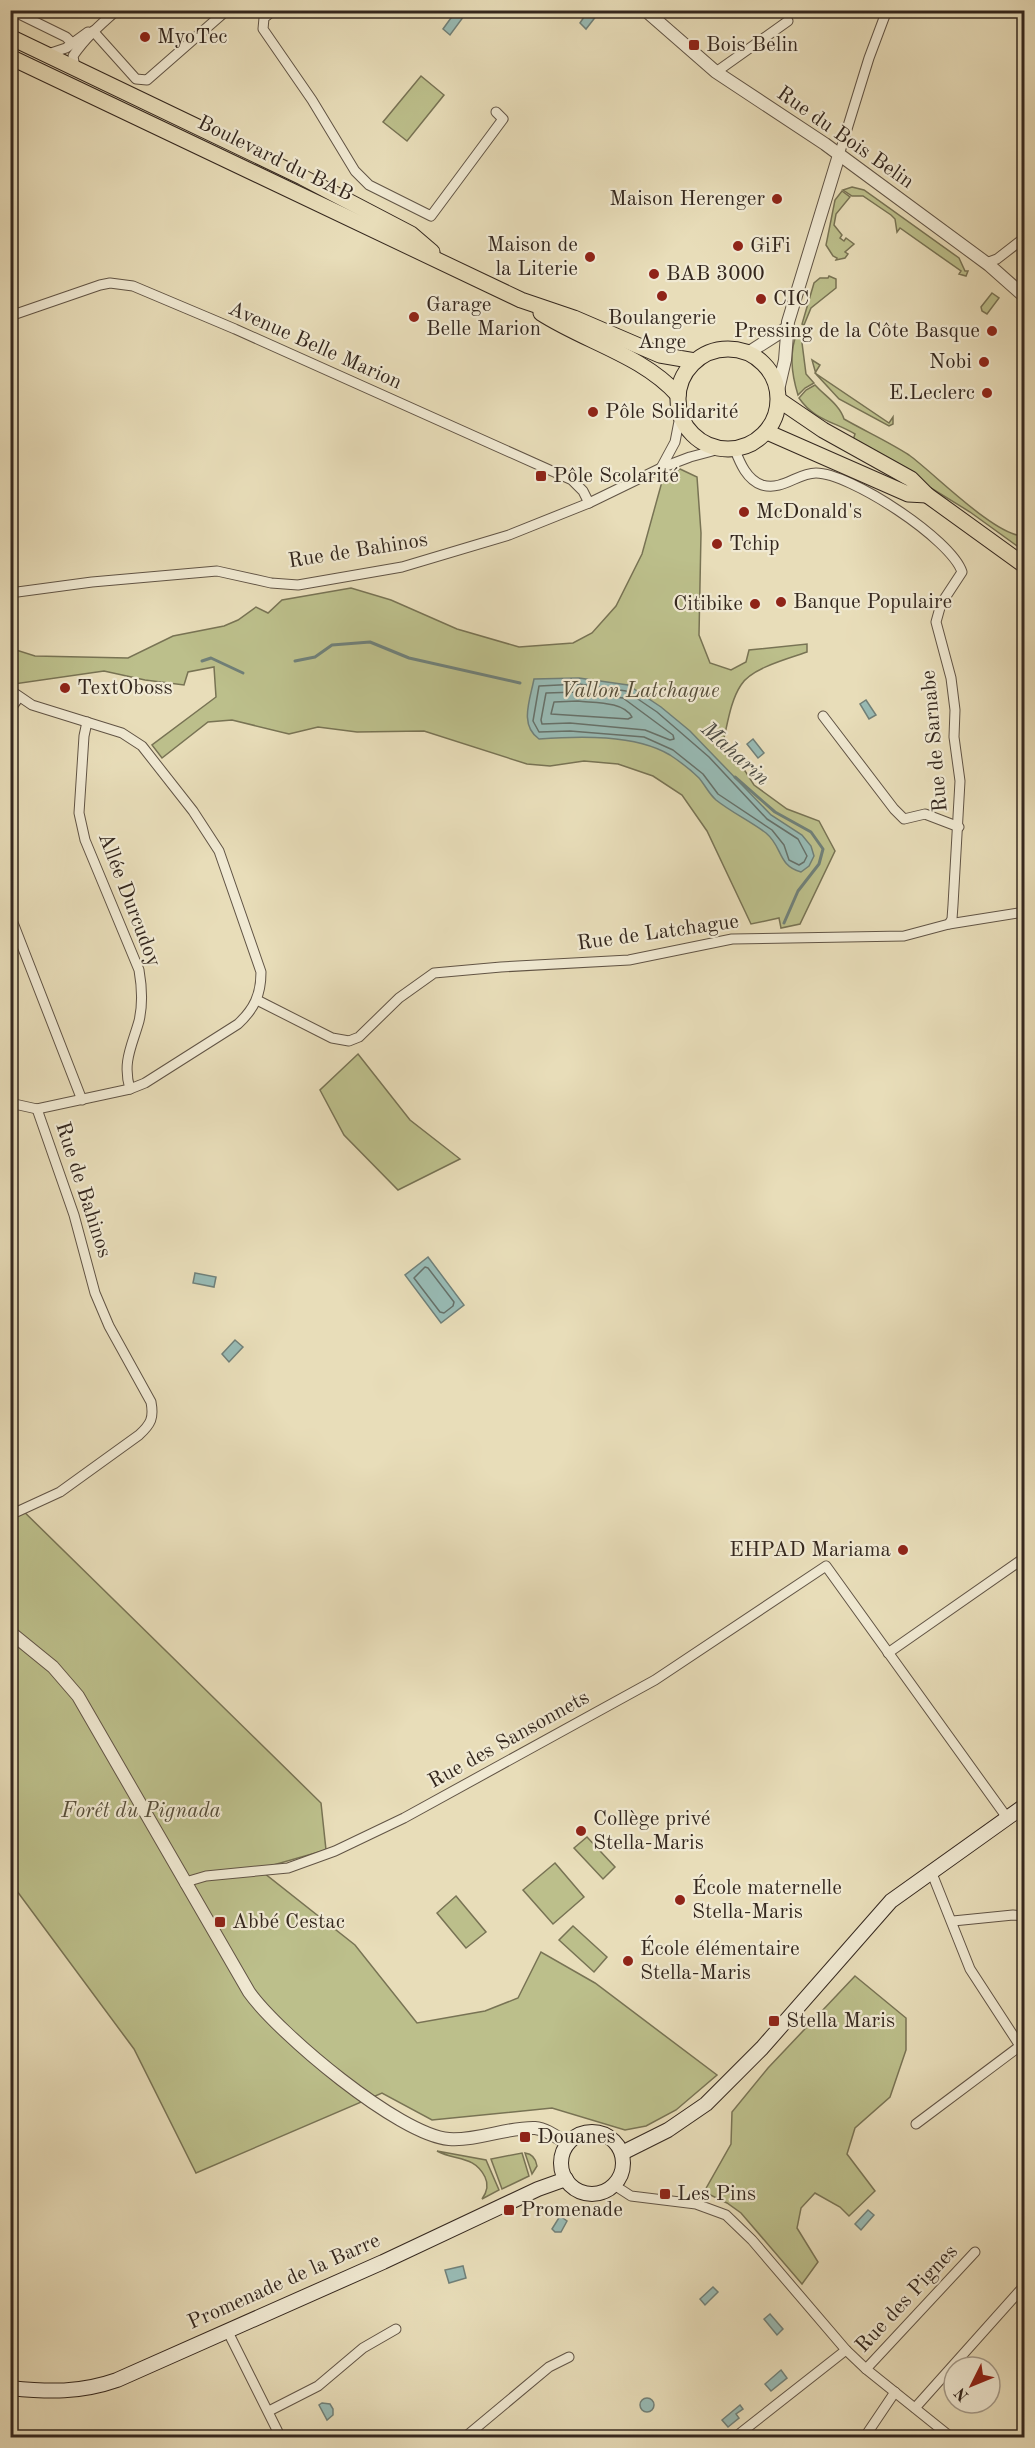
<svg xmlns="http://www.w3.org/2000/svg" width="1035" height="2448" font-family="'Old Standard TT',serif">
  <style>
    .green { fill: #bcbf8b; stroke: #787354; stroke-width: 1.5 }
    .water { fill: #98bbb5; stroke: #708079; stroke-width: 1.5 }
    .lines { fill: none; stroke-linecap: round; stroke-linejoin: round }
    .shore { stroke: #66716a; stroke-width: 1.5 }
    .stream { stroke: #708079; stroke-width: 3 }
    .minor-casing { stroke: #615445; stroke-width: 11 }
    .tertiary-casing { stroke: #615445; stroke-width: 14 }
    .secondary-casing { stroke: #34271e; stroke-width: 16 }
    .primary-casing { stroke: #34271e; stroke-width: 17 }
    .minor { stroke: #f0e9d2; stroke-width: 9 }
    .tertiary { stroke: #f0e9d2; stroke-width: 12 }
    .secondary { stroke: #f0e9d2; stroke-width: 14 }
    .primary { stroke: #e8ddb9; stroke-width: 15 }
    .poi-dot { fill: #8f2418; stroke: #f0e9d2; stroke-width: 2 }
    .labels { text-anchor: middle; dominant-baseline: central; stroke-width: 4.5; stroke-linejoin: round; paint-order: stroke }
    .poi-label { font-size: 21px; fill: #34271e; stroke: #f0e9d2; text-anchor: start }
    .street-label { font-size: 21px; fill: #34271e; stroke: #f0e9d2 }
    .park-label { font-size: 21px; font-style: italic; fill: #564d39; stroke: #f0e9d2 }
    .water-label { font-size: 22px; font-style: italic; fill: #4d4c44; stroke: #f0e9d2 }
  </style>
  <rect width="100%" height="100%" fill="#e8ddb9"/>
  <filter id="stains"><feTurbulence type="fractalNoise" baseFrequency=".00333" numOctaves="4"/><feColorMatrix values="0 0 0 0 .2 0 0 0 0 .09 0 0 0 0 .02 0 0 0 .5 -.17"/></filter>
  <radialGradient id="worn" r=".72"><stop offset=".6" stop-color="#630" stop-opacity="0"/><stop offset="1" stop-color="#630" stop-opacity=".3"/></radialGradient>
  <!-- green -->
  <g class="green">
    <polygon points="421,76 444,95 407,141 383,122"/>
    <polygon points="852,187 864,190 959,258 965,271 968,271 966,276 959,274 961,271 900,228 897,232 895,219 891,215 863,196 852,196 843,190"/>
    <polygon points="842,191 850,197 836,214 834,225 842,235 840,238 844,241 846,238 854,244 845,252 848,254 845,258 836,260 837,258 833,256 826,245 835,200"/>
    <polygon points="829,276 836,279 836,288 811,308 804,325 802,324 814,283 820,278 828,278"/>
    <polygon points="992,293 999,298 987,314 982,311 981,307"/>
    <path d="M798 329 802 332 801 335 806 374 814 383 805 388 798 395C791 372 789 352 798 329Z"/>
    <polygon points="812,360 820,365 815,373 889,423 893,417 893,424 889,426 839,399 816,374"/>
    <path d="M815 385C825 396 840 405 844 419 865 431 889 442 909 455 934 473 996 537 1024 536V551L970 512 853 440 855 434C835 422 814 420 799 398L806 390Z"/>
    <path d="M680 469 697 477 701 533 699 635 710 663 731 670 746 662 749 650 807 644V652C790 658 751 668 741 685 731 700 728 721 724 738L754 785 787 809 819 821 835 851 800 924 781 928 779 918 751 924 707 831 682 795 653 776 618 764 584 761 550 766 527 764 424 731 357 732 318 727 289 734 232 720 208 722 162 758 152 745 216 697 214 667 188 672 184 685 145 680 104 671 14 684 11 680 10 648 35 656 128 658 173 636 224 626 238 620 256 607 268 613 282 600 351 588 391 600 457 629 519 647 573 643 592 633 616 606 642 554 663 478Z"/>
    <polygon points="358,1054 410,1120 460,1159 398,1190 344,1135 320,1090"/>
    <polygon points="11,1499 321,1803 326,1850 259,1869 355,1945 417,2023 485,2011 518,1998 541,1952 595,1983 717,2075 676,2110 646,2126 625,2130 552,2108 432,2120 382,2093 196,2173 134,2049 11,1883"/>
    <polygon points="587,1837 615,1867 603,1879 574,1848"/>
    <polygon points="555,1863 584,1897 553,1924 523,1890"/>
    <polygon points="456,1896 486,1932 466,1948 437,1913"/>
    <polygon points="573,1926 607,1957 594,1972 559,1940"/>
    <polygon points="855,1976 906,2018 906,2050 890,2097 855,2128 847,2154 875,2191 849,2216 840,2207 815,2193 801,2208 797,2228 818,2262 802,2284 741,2213 727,2203 704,2192 731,2144 732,2112 768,2068"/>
    <path d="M437 2151 486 2160 499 2190 482 2199C487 2192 489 2185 485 2177 474 2155 455 2161 437 2151Z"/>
    <polygon points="522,2153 529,2176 502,2189 491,2159"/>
    <path d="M525 2153C533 2154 536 2159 537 2166L532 2174Z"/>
  </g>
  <!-- water -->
  <g class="water">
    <polygon points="456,11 464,16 450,35 443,29"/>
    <polygon points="588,11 597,15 586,29 580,23"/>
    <path d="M579 678 628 685 661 707 690 731 771 815 802 835 811 846 814 856 809 866 801 872C777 865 783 847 766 833 750 821 731 812 716 800 709 794 705 785 699 778 691 770 679 761 670 755 635 734 578 736 539 739 519 725 530 700 534 679Z"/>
    <polygon points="866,700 876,715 869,719 860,704"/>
    <polygon points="753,739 764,753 758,758 747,744"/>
    <polygon points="428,1257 464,1305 441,1323 405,1275"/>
    <polygon points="195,1273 216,1277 214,1287 193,1283"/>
    <polygon points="235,1340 243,1347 229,1362 222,1354"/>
    <polygon points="868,2210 874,2215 861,2230 855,2224"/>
    <polygon points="560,2216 567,2221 561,2232 555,2232 552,2229"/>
    <polygon points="463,2266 466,2278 449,2283 445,2270"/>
    <polygon points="713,2287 718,2292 705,2305 700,2299"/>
    <polygon points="770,2314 783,2329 777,2335 764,2319"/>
    <polygon points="781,2370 787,2378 771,2391 765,2384"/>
    <circle cx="647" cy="2405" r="7"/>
    <polygon points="322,2403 330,2404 333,2409 333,2415 327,2420 319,2405"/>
    <polygon points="740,2405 743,2409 736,2414 739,2418 728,2427 722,2420"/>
  </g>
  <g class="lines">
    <!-- shore -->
    <g class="shore">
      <polygon points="579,684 626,691 657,712 709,757 767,819 798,839 807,856 804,862 799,865 789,860 784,845 772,830 718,794 703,774 673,750 644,737 570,731 539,732 533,721 539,686"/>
      <polygon points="578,692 623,698 673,735 674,739 670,740 645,730 570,723 542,724 541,720 546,693"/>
      <path d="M578 701C594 703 623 701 632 717L628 719 551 714 554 702Z"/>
      <polygon points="425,1267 428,1268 454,1302 453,1306 444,1313 440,1312 414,1278"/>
    </g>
    <!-- stream -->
    <g class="stream">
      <polyline points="202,661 211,658 243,673"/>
      <polyline points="295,661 315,657 332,645 370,642 409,658 520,683"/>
      <polyline points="735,777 775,812 811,832 823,849 819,864 798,891 784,923"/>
    </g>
    <defs>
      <g id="minor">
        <polyline points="11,10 66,37 72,43"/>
        <polyline points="274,10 264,18 263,29 312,100 355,171 369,185 431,216 503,119 496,112"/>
        <polyline points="93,31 136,79 147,80 227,10"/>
        <polyline points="48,54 66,48 88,32"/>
        <path d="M75 68 73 56C85 38 101 24 117 10"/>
        <polyline points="716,72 788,21"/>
        <polyline points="839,155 869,58 887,10"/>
        <polyline points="986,263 997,259 1024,238"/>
        <polyline points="10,316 100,285 110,283 133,286 235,329 572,480 583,491 589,503"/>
        <path d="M735 450C740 463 747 480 762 485 783 491 797 473 816 473 850 473 951 539 962 572L941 604 936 622 951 678 955 710 954 737 960 781 953 905 952 919 949 924"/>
        <polyline points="661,468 675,442 680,416"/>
        <polyline points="10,593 92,582 217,571 271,583 298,585 402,567 509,535 589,503 661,468 690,457 720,449"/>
        <path d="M10 690 32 705 122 733 142 746 193 811 219 851 261 972C261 995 254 1009 238 1024L145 1083 130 1089 37 1109 10 1103"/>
        <polyline points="10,710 19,697"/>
        <polyline points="823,716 894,809 904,819 925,814 959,827"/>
        <path d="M87 722 84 736 79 813 85 840 139 970C142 987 143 1004 139 1021 132 1046 122 1062 130 1089"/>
        <polyline points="10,915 82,1100"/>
        <polyline points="257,1000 332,1038 349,1041 359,1037 399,998 434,973 501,967 629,960 732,939 904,936 949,924 1024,912"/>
        <path d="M10 1515 60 1492 139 1435C151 1424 154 1418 151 1402L109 1326 95 1293 74 1215 37 1109"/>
        <polyline points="888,1653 1024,1558"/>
        <polyline points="931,1871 970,1969 1024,2052"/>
        <polyline points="185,1884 189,1881 206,1876 288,1868 335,1851 404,1818 655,1680 826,1566 1008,1819"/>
        <polyline points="953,1921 1013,1915 1024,1916"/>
        <polyline points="916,2124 1020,2046"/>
        <polyline points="614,2185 631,2196 696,2204 726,2215 752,2240 846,2350 866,2369 952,2438"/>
        <polyline points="227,2330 281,2438"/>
        <polyline points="866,2369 975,2252"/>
        <polyline points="915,2408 1024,2286"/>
        <polyline points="269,2411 318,2386 363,2348 396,2329"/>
        <polyline points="464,2438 549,2367 569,2357"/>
        <polyline points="734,2438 846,2350"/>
        <polyline points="864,2438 895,2392"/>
      </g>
      <g id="tertiary">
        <polyline points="645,10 716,72 825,144 989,265 1024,296"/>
        <polyline points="748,353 787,328"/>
        <polyline points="778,390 785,360 788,322 839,155"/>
        <path d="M10 1632 53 1667 78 1696 249 1992C278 2033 399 2135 449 2139 478 2141 507 2127 535 2128 547 2129 558 2138 568 2144"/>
      </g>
      <g id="secondary">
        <circle cx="592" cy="2163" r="31"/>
        <polyline points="622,2153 668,2130 706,2104 762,2048 891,1901 1024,1806"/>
        <path d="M10 2388C49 2392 80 2393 117 2380L383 2262 538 2189 566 2179"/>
      </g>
      <g id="primary">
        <polyline points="10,37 302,177 411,234 432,252"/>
        <polyline points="10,57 521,300 574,318 660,355 695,361"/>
        <path d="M541 313C586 342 642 355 678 395"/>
        <circle cx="728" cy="399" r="50"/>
        <polyline points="779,400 823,430 911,479 927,495 1024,565"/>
        <polyline points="767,432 908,494 927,495"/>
      </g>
    </defs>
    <!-- minor casing -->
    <use href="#minor" class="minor-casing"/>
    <!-- tertiary casing -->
    <use href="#tertiary" class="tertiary-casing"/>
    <!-- secondary casing -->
    <use href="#secondary" class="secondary-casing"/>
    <!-- primary casing -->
    <use href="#primary" class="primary-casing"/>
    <!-- minor -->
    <use href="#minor" class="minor"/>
    <!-- tertiary -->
    <use href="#tertiary" class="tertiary"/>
    <!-- secondary -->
    <use href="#secondary" class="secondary"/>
    <!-- primary -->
    <use href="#primary" class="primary"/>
  </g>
  <!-- markers -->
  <g class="poi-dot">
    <circle cx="145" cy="37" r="6"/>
    <rect x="688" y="39" width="12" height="12" rx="3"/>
    <circle cx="777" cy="199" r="6"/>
    <circle cx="738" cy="246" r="6"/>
    <circle cx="590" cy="257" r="6"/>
    <circle cx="654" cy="274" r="6"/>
    <circle cx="662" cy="296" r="6"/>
    <circle cx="761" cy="299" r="6"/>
    <circle cx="414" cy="317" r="6"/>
    <circle cx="992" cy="331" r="6"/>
    <circle cx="984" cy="362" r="6"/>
    <circle cx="987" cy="393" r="6"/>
    <circle cx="593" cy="412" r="6"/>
    <rect x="535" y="470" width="12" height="12" rx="3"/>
    <circle cx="744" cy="512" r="6"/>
    <circle cx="717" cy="544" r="6"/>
    <circle cx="781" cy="602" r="6"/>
    <circle cx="755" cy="604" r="6"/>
    <circle cx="65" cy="688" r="6"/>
    <circle cx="903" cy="1550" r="6"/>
    <circle cx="581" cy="1831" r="6"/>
    <circle cx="680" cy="1900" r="6"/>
    <rect x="214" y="1916" width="12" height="12" rx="3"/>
    <circle cx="628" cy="1961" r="6"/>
    <rect x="768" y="2015" width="12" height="12" rx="3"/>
    <rect x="519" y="2131" width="12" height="12" rx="3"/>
    <rect x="659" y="2188" width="12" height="12" rx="3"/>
    <rect x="503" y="2204" width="12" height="12" rx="3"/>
  </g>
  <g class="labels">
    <!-- poi labels -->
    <g class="poi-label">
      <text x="157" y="37">MyoTec</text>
      <text x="706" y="45">Bois Belin</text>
      <text x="765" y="199" text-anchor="end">Maison Herenger</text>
      <text x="578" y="245" text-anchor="end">Maison de<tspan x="578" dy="24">la Literie</tspan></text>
      <text x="750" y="246">GiFi</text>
      <text x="666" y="274">BAB 3000</text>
      <text x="773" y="299">CIC</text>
      <text x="426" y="305">Garage<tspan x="426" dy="24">Belle Marion</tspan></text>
      <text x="662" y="318" text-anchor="middle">Boulangerie<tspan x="662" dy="24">Ange</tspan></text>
      <text x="980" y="331" text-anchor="end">Pressing de la Côte Basque</text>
      <text x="972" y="362" text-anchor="end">Nobi</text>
      <text x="975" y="393" text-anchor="end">E.Leclerc</text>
      <text x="605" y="412">Pôle Solidarité</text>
      <text x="553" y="476">Pôle Scolarité</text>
      <text x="756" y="512">McDonald's</text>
      <text x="729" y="544">Tchip</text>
      <text x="793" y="602">Banque Populaire</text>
      <text x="743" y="604" text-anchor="end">Citibike</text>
      <text x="77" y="688">TextOboss</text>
      <text x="891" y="1550" text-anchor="end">EHPAD Mariama</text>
      <text x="593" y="1819">Collège privé<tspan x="593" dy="24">Stella-Maris</tspan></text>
      <text x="692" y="1888">École maternelle<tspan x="692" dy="24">Stella-Maris</tspan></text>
      <text x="232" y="1922">Abbé Cestac</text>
      <text x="640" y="1949">École élémentaire<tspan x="640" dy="24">Stella-Maris</tspan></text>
      <text x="786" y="2021">Stella Maris</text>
      <text x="537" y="2137">Douanes</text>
      <text x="677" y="2194">Les Pins</text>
      <text x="521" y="2210">Promenade</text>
    </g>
    <!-- street labels -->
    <g class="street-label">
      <text transform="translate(845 138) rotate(35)">Rue du Bois Belin</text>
      <text transform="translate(275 159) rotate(26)">Boulevard du BAB</text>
      <text transform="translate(315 346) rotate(24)">Avenue Belle Marion</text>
      <text transform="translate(358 551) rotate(-9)">Rue de Bahinos</text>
      <text transform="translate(935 741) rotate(-95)">Rue de Sarnabe</text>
      <text transform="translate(129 900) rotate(69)">Allée Durcudoy</text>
      <text transform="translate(658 933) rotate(-8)">Rue de Latchague</text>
      <text transform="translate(83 1190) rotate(72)">Rue de Bahinos</text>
      <text transform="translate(509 1740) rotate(-29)">Rue des Sansonnets</text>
      <text transform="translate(284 2282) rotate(-24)">Promenade de la Barre</text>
      <text transform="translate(907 2299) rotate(-47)">Rue des Pignes</text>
    </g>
    <!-- park labels -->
    <g class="park-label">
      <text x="640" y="691">Vallon Latchague</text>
      <text x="141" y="1811">Forêt du Pignada</text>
    </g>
    <!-- water labels -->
    <g class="water-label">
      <text transform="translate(735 754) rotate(42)">Maharin</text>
    </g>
  </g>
  <!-- margin -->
  <rect width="1035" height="2448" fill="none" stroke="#e8ddb9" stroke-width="36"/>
  <rect x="12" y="12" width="1011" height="2424" fill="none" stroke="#34271e" stroke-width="3"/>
  <rect x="18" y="18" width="999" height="2412" fill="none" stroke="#34271e" stroke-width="1.5"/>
  <!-- north arrow -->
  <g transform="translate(972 2385) rotate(227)"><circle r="28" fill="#f0e9d2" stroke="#a59b8a" stroke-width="1.5"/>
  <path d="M0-4.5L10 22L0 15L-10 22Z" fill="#8f2418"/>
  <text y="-9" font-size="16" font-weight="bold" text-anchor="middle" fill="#34271e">N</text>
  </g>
  <rect width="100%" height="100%" filter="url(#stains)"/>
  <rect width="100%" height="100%" fill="url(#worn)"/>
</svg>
